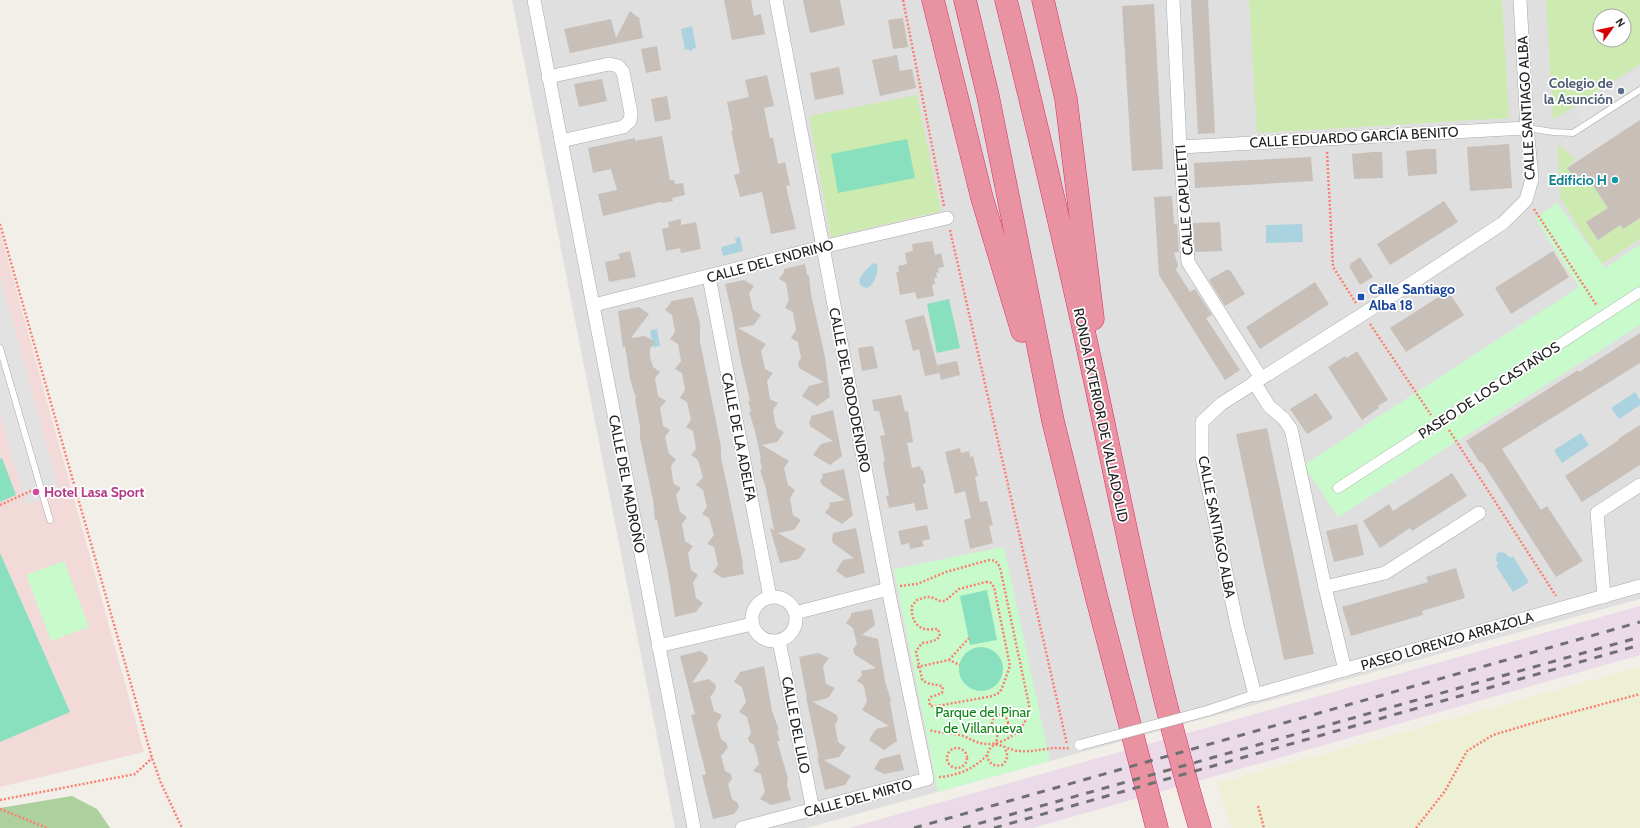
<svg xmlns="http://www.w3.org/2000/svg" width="1640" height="828" font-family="Cabin,sans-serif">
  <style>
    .residential { fill: #e0dfdf; fill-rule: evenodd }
    .commercial { fill: #f2dad9 }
    .industrial { fill: #ebdbe8 }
    .farmland { fill: #eef0d5 }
    .grass { fill: #cdebb0; fill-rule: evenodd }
    .forest { fill: #add19e }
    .park { fill: #c8facc }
    .pitch { fill: #88e0be }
    .parking { fill: #e2e2e2 }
    .water { fill: #aad3df }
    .building { fill: #c7bfb8 }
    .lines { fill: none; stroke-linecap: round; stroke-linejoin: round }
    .service-casing { stroke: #a9a9a9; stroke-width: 7 }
    .pedestrian-casing { stroke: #a9a9a9; stroke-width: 11 }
    .minor-casing { stroke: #a9a9a9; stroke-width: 14 }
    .motorway-casing { stroke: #dc2a67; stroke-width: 23 }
    .path { stroke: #fa8072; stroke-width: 2.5; stroke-dasharray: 2 2; stroke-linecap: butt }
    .service { stroke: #fff; stroke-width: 6 }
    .pedestrian { stroke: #fff; stroke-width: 10 }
    .minor { stroke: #fff; stroke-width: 13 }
    .motorway { stroke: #e892a2; stroke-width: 22 }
    .rail { stroke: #707070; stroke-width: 3; stroke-dasharray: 8 8; stroke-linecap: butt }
    .pedestrian-bridge-casing { stroke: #a9a9a9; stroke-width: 11; stroke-linecap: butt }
    .pedestrian-bridge { stroke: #fff; stroke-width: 10 }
    .service-dot { fill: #5c6f8a; stroke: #fff; stroke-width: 1.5 }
    .culture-dot { fill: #0f9aa8; stroke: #fff; stroke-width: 1.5 }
    .transit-dot { fill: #1a4fb4; stroke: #fff; stroke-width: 1.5 }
    .hotel-dot { fill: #d1479c; stroke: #fff; stroke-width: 1.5 }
    .labels { text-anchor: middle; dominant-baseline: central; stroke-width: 3.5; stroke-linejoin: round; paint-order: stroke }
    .service-label { font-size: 14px; font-weight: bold; fill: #4e5e75; stroke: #fff; text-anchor: end }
    .street-label { font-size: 14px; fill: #222; stroke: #fff }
    .culture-label { font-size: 14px; font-weight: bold; fill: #0d838f; stroke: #fff; text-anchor: end }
    .transit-label { font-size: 14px; font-weight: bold; fill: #164399; stroke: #fff; text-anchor: start }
    .hotel-label { font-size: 14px; font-weight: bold; fill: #b23c85; stroke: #fff; text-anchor: start }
    .park-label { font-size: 14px; fill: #0c8416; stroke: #fff }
  </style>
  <rect width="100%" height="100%" fill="#f2efe9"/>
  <!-- residential -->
  <path class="residential" d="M512 0H1640V599L806 828H675ZM1600 16H1624V40H1600Z"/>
  <!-- commercial -->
  <polygon class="commercial" points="0,231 144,752 0,787"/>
  <!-- industrial -->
  <polygon class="industrial" points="1640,606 1640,655 1033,828 849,828"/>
  <!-- farmland -->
  <polygon class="farmland" points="1640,667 1640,828 1232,828 1217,783"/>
  <!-- grass -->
  <g class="grass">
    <polygon points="1249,0 1502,0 1509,118 1257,133"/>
    <path d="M1546 0H1640V64L1553 120ZM1600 16H1624V40H1600Z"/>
    <polygon points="917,95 941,211 831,237 809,116"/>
    <polygon points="1558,144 1575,159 1567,168 1576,182 1587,176 1608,208 1586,222 1598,240 1620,225 1623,229 1640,219 1640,239 1602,264 1560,198"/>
  </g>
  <!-- forest -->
  <polygon class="forest" points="72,796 97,809 110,828 0,828 0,808"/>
  <!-- park -->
  <g class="park">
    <polygon points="1557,203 1605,268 1640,245 1640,325 1338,517 1304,465 1579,287 1535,218"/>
    <polygon points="1004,547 1050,761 938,792 894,569"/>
    <polygon points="64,561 89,627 51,641 26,575"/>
  </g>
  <!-- pitch -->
  <g class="pitch">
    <polygon points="907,139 915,178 838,193 831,154"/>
    <polygon points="949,299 960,348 937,353 927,304"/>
    <polygon points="2,458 16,495 0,502 0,459"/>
    <polygon points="0,553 70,712 0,742"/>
    <polygon points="987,590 997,640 970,645 960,596"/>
    <circle cx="981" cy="669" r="22"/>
  </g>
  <!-- parking -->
  <g class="parking">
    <polygon points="1640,68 1640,85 1582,122 1574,110"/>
    <polygon points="0,277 60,494 26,505 0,413"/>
  </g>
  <!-- water -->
  <g class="water">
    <polygon points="692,26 696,48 692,49 691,52 688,49 685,50 681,29"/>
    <polygon points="1302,224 1303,242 1266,243 1266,225"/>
    <polygon points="740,237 743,251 723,256 721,247 736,243 735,238"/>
    <path d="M874 263 877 264C879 273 875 283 867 288 850 285 866 268 874 263Z"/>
    <polygon points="657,329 660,346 653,347 650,330"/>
    <polygon points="1635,392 1640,400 1640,405 1619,419 1611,408"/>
    <polygon points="1581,433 1589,445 1562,463 1554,450"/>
    <polygon points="1500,552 1505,553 1510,558 1513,556 1529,582 1513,592 1496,566 1498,564 1496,560 1497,554"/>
  </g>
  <!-- building -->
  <g class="building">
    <polygon points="724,0 751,0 754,16 761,14 765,34 732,40"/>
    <polygon points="803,0 840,0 845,25 810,33"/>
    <polygon points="1191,0 1208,0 1215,133 1198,134"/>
    <polygon points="1154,4 1163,169 1132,171 1122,6"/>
    <polygon points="630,11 637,17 639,17 643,38 570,53 564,29 611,19 616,38"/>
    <polygon points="903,18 908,47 893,49 888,20"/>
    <polygon points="657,46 661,70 646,73 641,49"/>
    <polygon points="897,55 900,71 912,69 916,88 880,96 872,60"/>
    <polygon points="839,67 844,94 815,100 810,73"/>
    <polygon points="767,75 774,106 764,108 770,138 773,138 778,164 785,162 790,185 786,186 796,229 771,234 762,192 740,197 734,175 740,173 731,131 733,131 727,102 749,97 745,80"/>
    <polygon points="602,79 607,101 579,107 574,84"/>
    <polygon points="667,96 671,119 655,122 651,99"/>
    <polygon points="1640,120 1640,218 1623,229 1620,225 1598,240 1586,222 1608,208 1587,176 1577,183 1567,168"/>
    <polygon points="662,136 670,180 674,180 675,184 683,183 685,195 672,198 673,201 662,203 661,202 603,216 598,194 617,190 611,169 593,173 588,148 635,138 635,141"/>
    <polygon points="1509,144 1512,188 1470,191 1467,147"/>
    <polygon points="1427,149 1436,149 1437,174 1408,176 1406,151"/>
    <polygon points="1373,152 1382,152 1383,178 1354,179 1352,154"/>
    <polygon points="1311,157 1313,181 1195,188 1194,163"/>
    <polygon points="1172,196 1174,224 1177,224 1179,252 1174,253 1178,265 1176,270 1190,292 1195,289 1212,315 1206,318 1240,370 1225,380 1159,275 1154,197"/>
    <polygon points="1444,201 1458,222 1390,265 1377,244"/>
    <polygon points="681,219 681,225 696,222 701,249 681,253 680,248 666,251 662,229 669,227 668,222"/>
    <polygon points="1220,222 1222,251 1195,252 1193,223"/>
    <polygon points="932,241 935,255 941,253 944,267 938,268 939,273 936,272 937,278 934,278 935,284 932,285 934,296 917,299 915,292 900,295 896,272 899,272 898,266 907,264 905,253 913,251 912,244"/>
    <polygon points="630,251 636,277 609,282 605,262 620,259 618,254"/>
    <polygon points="1553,251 1569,277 1511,314 1495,288"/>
    <polygon points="1360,257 1373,277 1360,285 1349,266 1351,265 1350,264"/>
    <polygon points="805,264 807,275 809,275 811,294 825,357 830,397 817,406 802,396 809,386 824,382 799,368 798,363 801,358 798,342 791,338 796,330 793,312 785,308 789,300 788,294 786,283 779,279 784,272 784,269"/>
    <polygon points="1226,270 1230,270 1245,294 1225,306 1209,280"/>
    <polygon points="744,280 754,286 749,293 753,310 761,315 754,325 738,328 766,344 761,351 765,369 773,373 767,381 770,399 778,403 773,410 775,423 777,428 784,432 777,442 762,445 789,461 784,468 788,485 795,490 790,498 793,515 801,520 794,530 778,533 806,549 799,559 780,563 770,528 774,530 766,489 760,470 762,469 760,459 761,459 755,431 749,412 751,411 748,401 750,401 739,353 732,313 725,284"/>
    <polygon points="1315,282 1329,304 1260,349 1246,327"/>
    <polygon points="1448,291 1464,315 1406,352 1390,328"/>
    <polygon points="693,297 700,324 700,341 721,447 721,457 743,563 742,564 744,574 723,578 713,572 718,565 714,547 707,544 714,535 709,518 702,514 707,507 703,490 696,485 703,477 698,460 691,455 696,449 693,431 686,427 691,420 687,402 680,398 685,390 682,373 675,369 681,361 678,344 670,339 675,332 672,315 665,310 672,301"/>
    <polygon points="639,307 649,314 631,338 645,336 655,342 650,349 650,357 653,367 660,372 655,378 658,396 666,401 660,408 663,426 670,430 665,437 669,454 676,459 671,466 672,475 674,484 681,488 676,495 680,512 687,517 682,524 685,541 693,546 688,553 691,570 698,575 693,582 696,598 703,603 696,612 675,617 668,573 657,520 655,520 653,500 640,438 640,427 635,399 636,398 630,379 625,346 623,348 618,311"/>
    <polygon points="924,315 939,373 925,376 919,349 913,351 905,320"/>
    <polygon points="1640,333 1640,363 1502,449 1541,510 1547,506 1583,561 1556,577 1482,462 1480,463 1466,441 1578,370 1579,372"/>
    <polygon points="873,346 878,368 862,371 858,348"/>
    <polygon points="1357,351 1388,400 1378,406 1379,408 1362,420 1328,367 1345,356 1347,358"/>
    <polygon points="957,361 960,375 941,380 937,365"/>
    <polygon points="1316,393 1333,418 1307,434 1290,409"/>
    <polygon points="901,395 905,412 908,411 913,442 907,443 912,468 920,466 921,470 923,470 926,483 923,484 928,509 916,511 914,503 889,508 886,496 889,495 883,462 885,461 880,436 885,435 879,411 874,411 872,400"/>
    <polygon points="833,410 842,456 830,465 813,455 821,444 833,441 810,426 809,422 811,419 811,416"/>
    <polygon points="1640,425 1640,465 1582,502 1565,476 1619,440 1618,439"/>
    <polygon points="1267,428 1314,654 1284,660 1236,434"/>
    <polygon points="960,448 961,453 969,451 970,457 973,456 978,476 975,477 980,502 987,501 993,525 989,526 993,543 970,549 964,520 971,518 965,491 955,494 945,452"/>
    <polygon points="844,469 853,515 842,524 825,513 830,506 829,503 845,500 822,485 820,480 823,477 822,474"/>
    <polygon points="1452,473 1467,496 1412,531 1410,528 1380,548 1363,521 1389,504 1393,511"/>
    <polygon points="1357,524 1364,555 1334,562 1326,531"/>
    <polygon points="927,525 930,539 922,541 924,546 910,549 909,543 901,545 898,531"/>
    <polygon points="856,528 865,573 846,578 836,571 843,560 854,558 833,543 832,539 833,533"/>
    <polygon points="1456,568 1465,598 1422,611 1423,615 1351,636 1342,607 1428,582 1426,577"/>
    <polygon points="872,609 875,625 862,635 878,639 885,681 891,701 890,702 897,741 884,750 869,740 876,729 889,726 862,710 867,702 864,686 857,681 862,675 861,671 876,668 854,654 853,649 857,644 853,628 846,623 851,616 851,613"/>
    <polygon points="700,651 707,655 708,660 692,683 709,679 715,684 716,688 712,695 710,696 714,711 722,715 717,724 721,739 726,743 728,747 723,754 721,755 725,771 731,774 732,779 728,784 732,799 737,802 739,807 734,814 713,819 702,775 706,774 691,715 695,714 680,656"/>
    <polygon points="818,653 829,658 823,666 826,684 835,688 828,698 813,702 837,715 838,720 835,725 838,742 846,747 839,757 824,760 851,776 845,785 825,790 817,756 819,758 806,697 807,698 799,657"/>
    <polygon points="764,666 772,711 779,730 777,731 780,741 777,741 788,778 787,785 791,800 771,805 760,799 765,792 761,774 753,771 759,764 757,755 754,745 749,742 748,738 751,733 747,717 739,712 746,702 742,687 734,682 740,672"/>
    <polygon points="900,754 904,770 884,774 874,769 880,759"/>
  </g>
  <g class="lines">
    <defs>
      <g id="service">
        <polyline points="1527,128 1553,132 1573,133 1640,90"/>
        <polyline points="0,348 50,520"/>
      </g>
      <g id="pedestrian">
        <polyline points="1338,488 1640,292"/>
        <polyline points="1207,711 1255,695"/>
      </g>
      <g id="minor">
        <polyline points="534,0 694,828"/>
        <polyline points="1173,0 1180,147 1188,262 1261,378"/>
        <polyline points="1520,0 1527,128 1532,179 1526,200 1503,223 1415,281 1221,404 1202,422 1202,458 1237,625 1255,695 1640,586"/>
        <polyline points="548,77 609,64 618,66 623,72 631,113 630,121 623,127 561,141"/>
        <polyline points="1180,147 1527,128"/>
        <polyline points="709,277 770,597"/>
        <polyline points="594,305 822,247 947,218"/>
        <polyline points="1254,382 1269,406 1284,419 1291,429 1325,587 1345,670"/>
        <polyline points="1325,587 1385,573 1479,513"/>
        <circle cx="774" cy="619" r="22"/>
        <polyline points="1604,597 1597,513 1640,485"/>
        <polyline points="795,613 888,589"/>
        <polyline points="779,641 813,810"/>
        <polyline points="658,646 752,624"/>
        <polyline points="742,828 927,779 888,589 776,0"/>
      </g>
      <g id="motorway">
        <polyline points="933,0 982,198 1022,331"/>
        <polyline points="965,0 988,96 1053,421 1097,599 1157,828"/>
        <path d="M1006 0C1038 130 1069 261 1097 391 1128 538 1157 685 1200 828"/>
        <polyline points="1043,0 1066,99 1093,319"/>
      </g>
    </defs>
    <!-- service casing -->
    <use href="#service" class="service-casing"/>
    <!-- pedestrian casing -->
    <use href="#pedestrian" class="pedestrian-casing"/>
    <!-- minor casing -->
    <use href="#minor" class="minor-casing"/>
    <!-- motorway casing -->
    <use href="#motorway" class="motorway-casing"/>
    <!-- path -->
    <g class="path">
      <polyline points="903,0 944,206"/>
      <polyline points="1327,152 1333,267 1356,303"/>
      <polyline points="1534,209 1597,306"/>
      <polyline points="0,224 152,758 161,783 182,828"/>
      <polyline points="950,230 1067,744"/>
      <polyline points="1370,324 1431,415"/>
      <polyline points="1449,430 1556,596"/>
      <polyline points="0,505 33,490"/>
      <path d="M986 582H990L994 587 1010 666 1002 688 1000 692 993 696 937 706H930L929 700 931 697 942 693 943 687C936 683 927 686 922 679L916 651 922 643C929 642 935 642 940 636L938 629C934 629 929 630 925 629 914 627 911 615 912 606L917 600 926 597H931L940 601H945L959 589Z"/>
      <path d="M900 586 917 584 946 572 989 560C997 560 999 564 1001 572L1029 705C1030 714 1025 723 1019 730 1006 742 991 748 974 741 969 739 965 736 960 735 950 733 940 733 929 730"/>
      <polyline points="949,660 969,638"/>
      <polyline points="917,667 949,660 960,665"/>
      <circle cx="1000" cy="723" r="8"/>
      <polyline points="996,745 998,730"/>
      <circle cx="957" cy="758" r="10"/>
      <path d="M987 755C988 763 994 767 1002 765 1007 761 1009 755 1005 749"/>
      <path d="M939 777C956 776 974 769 986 756 989 752 989 746 996 745 1001 744 1012 751 1019 751 1029 752 1037 750 1047 749 1054 747 1062 749 1069 748"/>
      <polyline points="0,800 135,774 152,758"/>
      <polyline points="1258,806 1264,828"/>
      <polyline points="0,809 47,828"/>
      <polyline points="1416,828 1445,791 1467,751 1493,735 1540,721 1640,694"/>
    </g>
    <!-- service -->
    <use href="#service" class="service"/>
    <!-- pedestrian -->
    <use href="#pedestrian" class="pedestrian"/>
    <!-- minor -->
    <use href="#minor" class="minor"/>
    <!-- motorway -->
    <use href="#motorway" class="motorway"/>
    <!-- rail -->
    <g class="rail">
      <polyline points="914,828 1640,622"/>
      <polyline points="963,828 1640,637"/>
      <polyline points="994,828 1640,645"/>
    </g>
    <defs>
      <polyline id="pedestrian-bridge" points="1080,745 1207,711"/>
    </defs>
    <!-- pedestrian-bridge casing -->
    <use href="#pedestrian-bridge" class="pedestrian-bridge-casing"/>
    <!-- pedestrian-bridge -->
    <use href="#pedestrian-bridge" class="pedestrian-bridge"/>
  </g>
  <!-- markers -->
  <circle class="service-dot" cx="1621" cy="91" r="4"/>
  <circle class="culture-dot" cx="1615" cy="180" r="4"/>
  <rect class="transit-dot" x="1357" y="293" width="8" height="8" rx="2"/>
  <circle class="hotel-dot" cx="36" cy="492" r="4"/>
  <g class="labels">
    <!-- service labels -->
    <g class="service-label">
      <text x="1613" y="83">Colegio de<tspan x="1613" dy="16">la Asunción</tspan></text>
    </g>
    <!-- street labels -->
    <g class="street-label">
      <text transform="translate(1526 108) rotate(-93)">CALLE SANTIAGO ALBA</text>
      <text transform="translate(1354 137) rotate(-3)">CALLE EDUARDO GARCÍA BENITO</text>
      <text transform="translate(1184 200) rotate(-94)">CALLE CAPULETTI</text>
      <text transform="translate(770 261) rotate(-15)">CALLE DEL ENDRINO</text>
      <text transform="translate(850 390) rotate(79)">CALLE DEL RODODENDRO</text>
      <text transform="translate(1489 390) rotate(-33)">PASEO DE LOS CASTAÑOS</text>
      <text transform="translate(1101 415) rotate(78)">RONDA EXTERIOR DE VALLADOLID</text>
      <text transform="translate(739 437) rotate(79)">CALLE DE LA ADELFA</text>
      <text transform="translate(627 484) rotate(79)">CALLE DEL MADROÑO</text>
      <text transform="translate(1217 527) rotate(79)">CALLE SANTIAGO ALBA</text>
      <text transform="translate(1447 641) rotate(-16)">PASEO LORENZO ARRAZOLA</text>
      <text transform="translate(796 725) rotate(79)">CALLE DEL LILO</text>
      <text transform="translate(858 798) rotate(-15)">CALLE DEL MIRTO</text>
    </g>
    <!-- culture labels -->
    <g class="culture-label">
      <text x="1607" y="180">Edificio H</text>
    </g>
    <!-- transit labels -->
    <g class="transit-label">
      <text x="1369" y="289">Calle Santiago<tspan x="1369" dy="16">Alba 18</tspan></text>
    </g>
    <!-- hotel labels -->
    <g class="hotel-label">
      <text x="44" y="492">Hotel Lasa Sport</text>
    </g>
    <!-- park labels -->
    <g class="park-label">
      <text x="983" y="712">Parque del Pinar<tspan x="983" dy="16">de Villanueva</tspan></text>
    </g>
  </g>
  <!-- north arrow -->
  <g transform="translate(1612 28) rotate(57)"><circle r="19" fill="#ffffff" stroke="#a7a7a7"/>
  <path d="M0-3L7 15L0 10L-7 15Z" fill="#d40000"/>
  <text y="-6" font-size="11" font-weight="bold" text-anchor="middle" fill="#222222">N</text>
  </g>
</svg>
